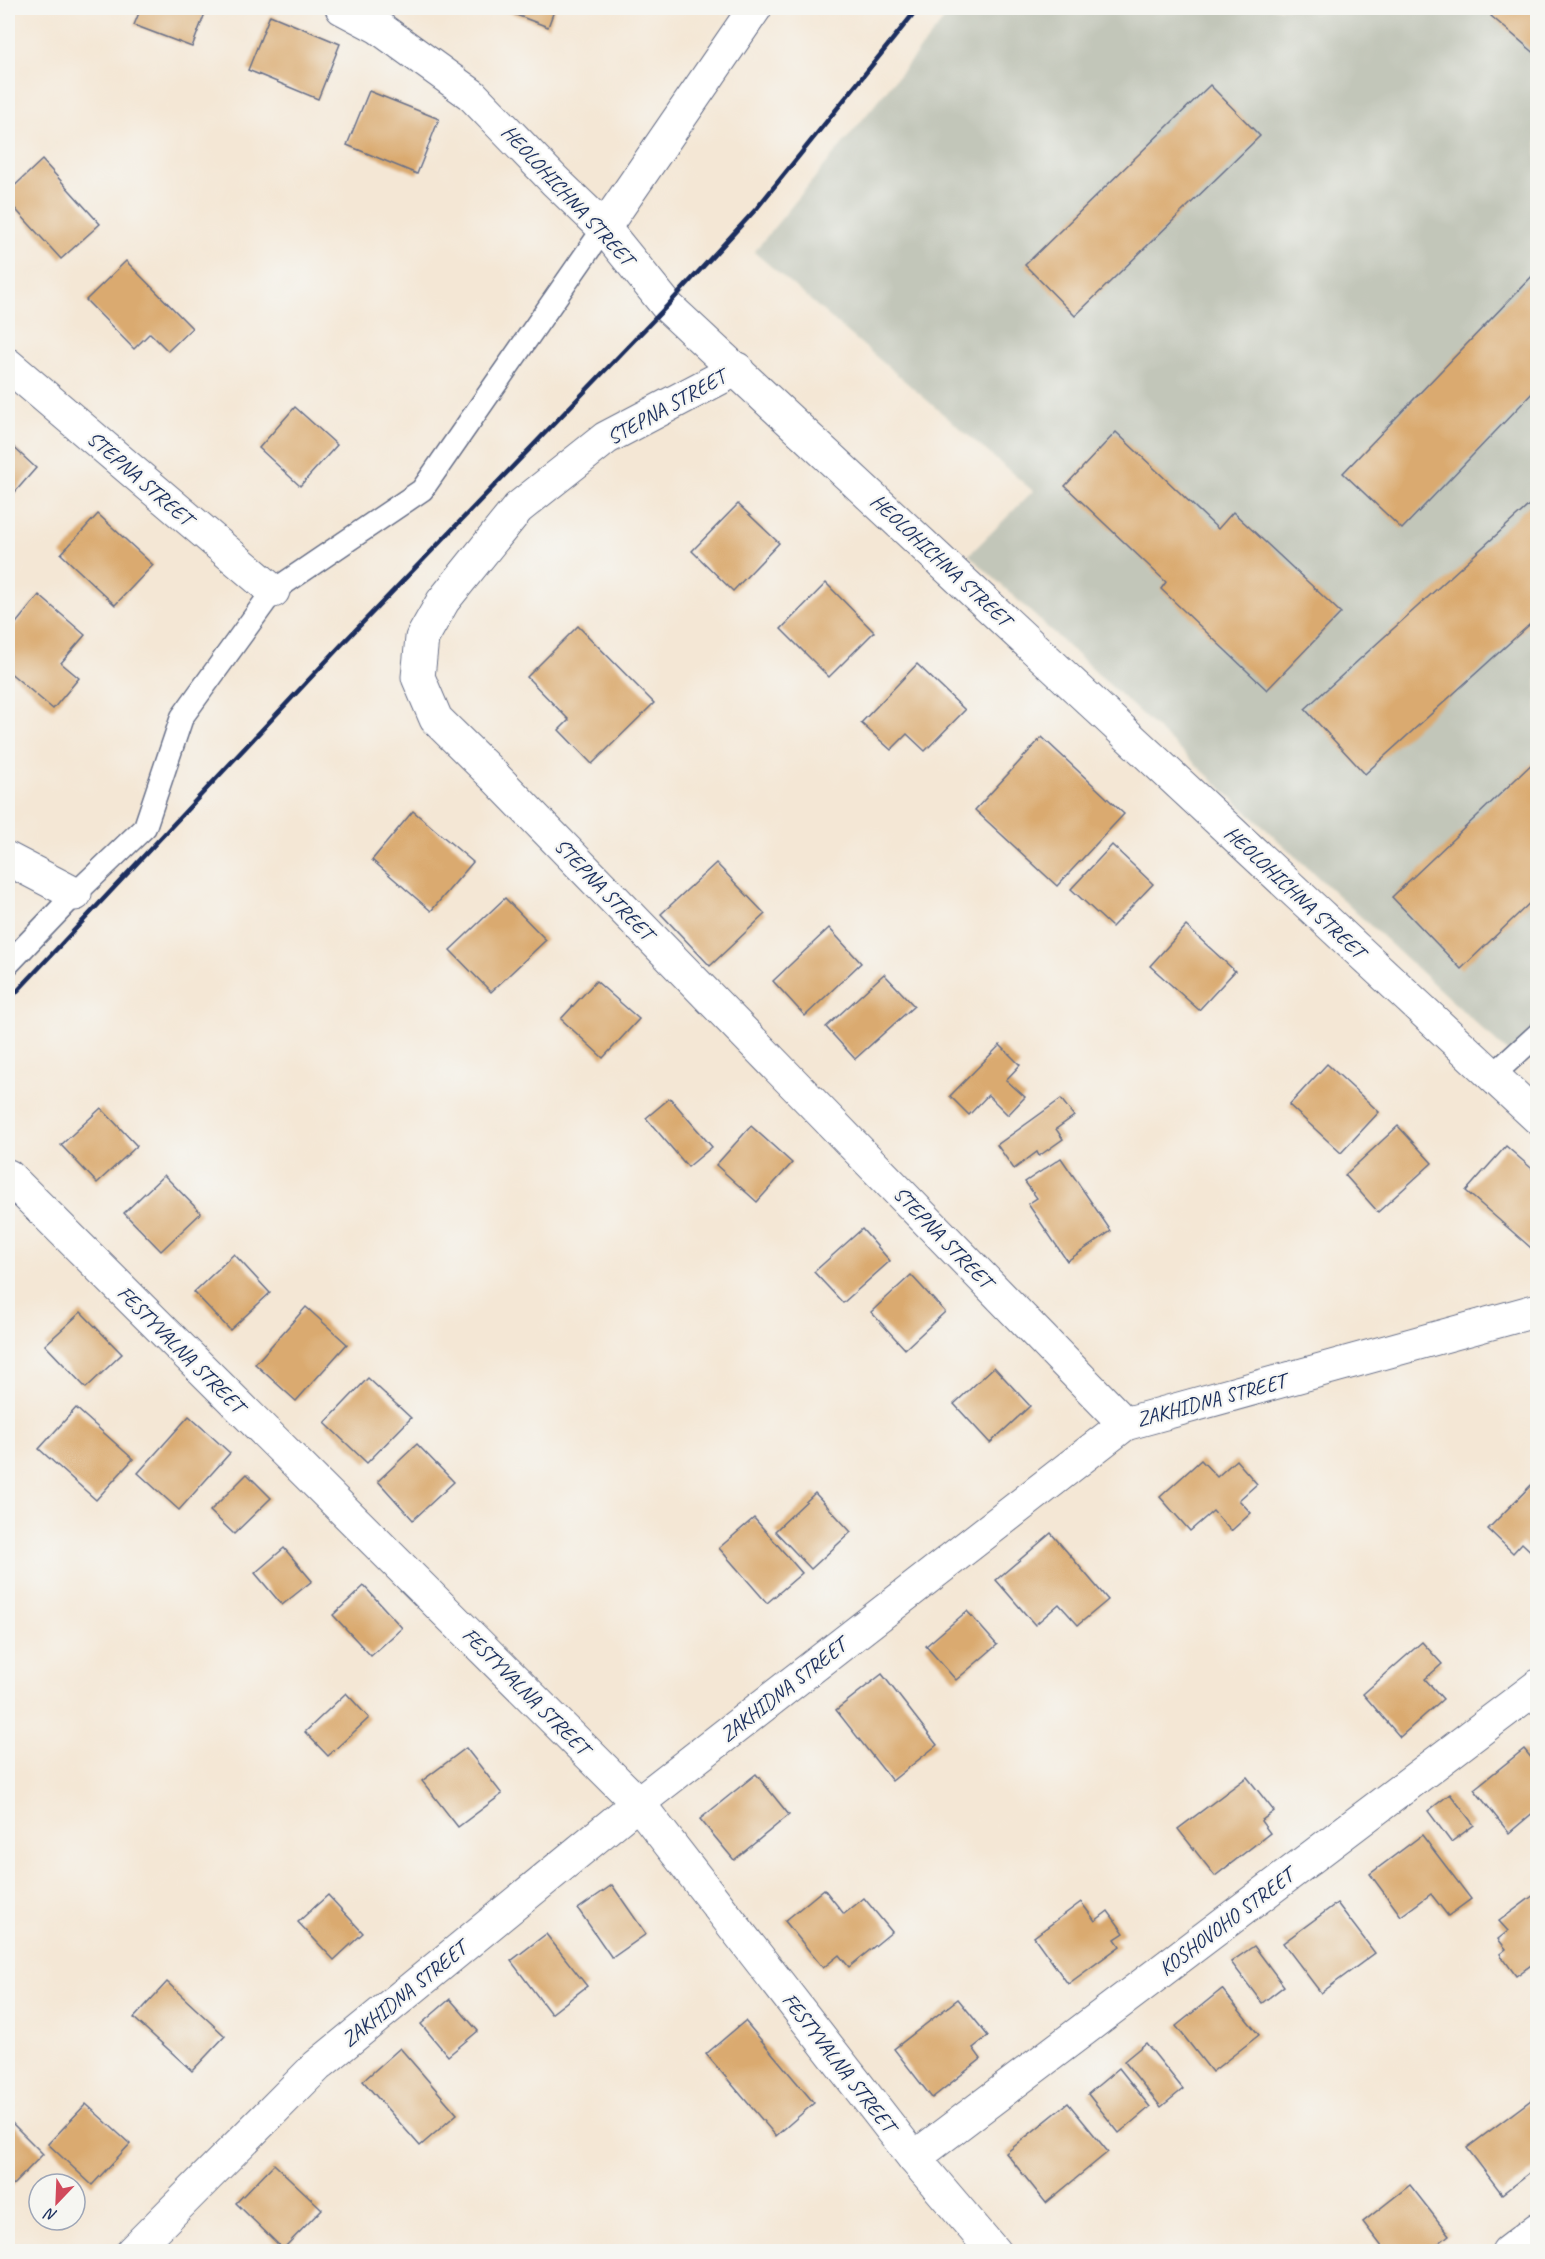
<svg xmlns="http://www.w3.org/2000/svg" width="1545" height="2259" font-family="Caveat,sans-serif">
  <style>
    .industrial { fill: #c2c6b9 }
    .building { fill: #daaa6f }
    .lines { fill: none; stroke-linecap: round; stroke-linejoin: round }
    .service-casing { stroke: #676f88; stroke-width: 25 }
    .minor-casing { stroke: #676f88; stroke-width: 35 }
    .service { stroke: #fff; stroke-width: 22 }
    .minor { stroke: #fff; stroke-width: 33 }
    .rail { stroke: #1b2f5e; stroke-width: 4.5 }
    .labels { text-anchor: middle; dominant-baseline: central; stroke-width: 4.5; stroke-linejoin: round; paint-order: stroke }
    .street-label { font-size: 21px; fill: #1b2f5e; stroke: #f6f6f2 }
  </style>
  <rect width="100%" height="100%" fill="#f6f6f2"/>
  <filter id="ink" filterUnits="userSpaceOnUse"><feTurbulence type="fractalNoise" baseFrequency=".0167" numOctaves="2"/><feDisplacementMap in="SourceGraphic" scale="12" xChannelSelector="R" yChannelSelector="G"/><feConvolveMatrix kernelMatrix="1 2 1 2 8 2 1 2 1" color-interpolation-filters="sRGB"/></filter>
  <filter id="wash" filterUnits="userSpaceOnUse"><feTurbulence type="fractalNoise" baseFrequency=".008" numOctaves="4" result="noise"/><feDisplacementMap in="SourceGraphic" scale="24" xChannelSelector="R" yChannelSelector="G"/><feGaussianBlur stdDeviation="1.35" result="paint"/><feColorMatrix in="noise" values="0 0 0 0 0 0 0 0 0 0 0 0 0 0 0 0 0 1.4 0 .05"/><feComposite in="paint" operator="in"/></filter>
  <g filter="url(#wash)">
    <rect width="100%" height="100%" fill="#f4e7d5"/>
    <!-- industrial -->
    <polygon class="industrial" points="954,8 1537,8 1537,1039 1515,1059 969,555 1033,491 754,252"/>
    <g id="blocks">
      <!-- building -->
      <g class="building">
        <polygon points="141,8 207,8 192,47 134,25"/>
        <polygon points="498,8 555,8 548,27"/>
        <polygon points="1498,8 1538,8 1538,56 1491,16"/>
        <polygon points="270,15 340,44 318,99 248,70"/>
        <polygon points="1210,85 1260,136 1075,316 1025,265"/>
        <polygon points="369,91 439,119 417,174 347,145"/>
        <polygon points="42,160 100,224 61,259 8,201 8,192"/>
        <polygon points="126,261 192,328 168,351 150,333 134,349 86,300"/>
        <polygon points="1538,270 1538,387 1402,529 1343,473"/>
        <polygon points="295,407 337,445 300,486 259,448"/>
        <polygon points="1116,432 1218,529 1233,512 1341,613 1267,690 1161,589 1166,582 1065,486"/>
        <polygon points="8,442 36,468 8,500"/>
        <polygon points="1538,497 1538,617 1365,774 1305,709"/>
        <polygon points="738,504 779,543 733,591 692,551"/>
        <polygon points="98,514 153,565 115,605 61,554"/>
        <polygon points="826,583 874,632 829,677 781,629"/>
        <polygon points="39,595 85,635 61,663 79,678 53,709 8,671 8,633"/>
        <polygon points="578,626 654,703 592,764 559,730 569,720 527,677"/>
        <polygon points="917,664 965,710 925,751 907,734 891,750 861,723"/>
        <polygon points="1042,737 1124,814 1057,886 975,810"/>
        <polygon points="1538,758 1538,895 1461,969 1392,897"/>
        <polygon points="413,811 473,862 431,911 372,860"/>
        <polygon points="1112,845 1153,884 1112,927 1071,889"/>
        <polygon points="716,863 765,914 710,966 661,914"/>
        <polygon points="505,898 546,940 491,992 450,950"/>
        <polygon points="1186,926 1235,971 1199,1010 1150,966"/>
        <polygon points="829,928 861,963 805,1016 773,981"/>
        <polygon points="884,974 914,1006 855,1059 826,1027"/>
        <polygon points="596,981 639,1019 603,1058 561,1019"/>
        <polygon points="1000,1045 1020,1065 1006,1080 1025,1097 1008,1115 988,1095 969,1115 950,1096"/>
        <polygon points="1327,1064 1379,1112 1341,1153 1289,1105"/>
        <polygon points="670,1098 712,1147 688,1167 646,1118"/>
        <polygon points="1061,1099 1074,1116 1056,1129 1063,1139 1039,1156 1037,1152 1014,1169 997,1145"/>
        <polygon points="101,1108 137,1146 97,1183 61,1145"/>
        <polygon points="751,1126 792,1163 757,1202 716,1165"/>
        <polygon points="1398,1126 1432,1163 1378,1212 1345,1175"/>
        <polygon points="1506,1146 1538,1174 1538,1254 1466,1191"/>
        <polygon points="1061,1158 1111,1231 1067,1261 1028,1204 1037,1198 1025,1182"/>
        <polygon points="164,1175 201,1213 161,1251 124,1213"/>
        <polygon points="862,1229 890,1261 843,1303 814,1272"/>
        <polygon points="234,1254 270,1293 230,1330 194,1292"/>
        <polygon points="911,1275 945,1312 905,1349 871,1312"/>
        <polygon points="306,1307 347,1344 296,1401 255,1364"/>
        <polygon points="81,1312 122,1354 86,1388 45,1345"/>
        <polygon points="994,1367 1030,1406 990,1443 954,1404"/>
        <polygon points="368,1378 411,1418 367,1463 325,1423"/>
        <polygon points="76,1408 133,1459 96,1500 39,1449"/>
        <polygon points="189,1416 230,1453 179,1510 138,1473"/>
        <polygon points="417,1444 454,1482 413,1520 378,1481"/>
        <polygon points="1201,1460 1217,1477 1236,1460 1257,1484 1239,1500 1251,1513 1231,1531 1213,1511 1190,1531 1160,1497"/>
        <polygon points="247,1474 271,1498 234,1534 210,1511"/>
        <polygon points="1538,1478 1538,1558 1522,1543 1513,1553 1488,1529"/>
        <polygon points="815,1493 851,1532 811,1569 775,1531"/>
        <polygon points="754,1518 802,1573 767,1603 719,1548"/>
        <polygon points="1051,1533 1108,1600 1078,1625 1059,1604 1035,1625 996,1580"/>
        <polygon points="284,1548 312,1581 282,1605 255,1573"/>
        <polygon points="364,1586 402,1628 371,1656 333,1615"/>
        <polygon points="967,1611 997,1645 956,1680 926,1646"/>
        <polygon points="1422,1642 1442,1664 1425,1679 1443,1699 1400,1737 1363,1694"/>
        <polygon points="882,1674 937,1745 892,1781 836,1710"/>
        <polygon points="346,1693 369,1718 328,1756 305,1732"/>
        <polygon points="466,1748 502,1794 458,1827 422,1781"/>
        <polygon points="1524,1749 1538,1766 1538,1815 1535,1811 1509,1833 1474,1789"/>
        <polygon points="756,1774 789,1815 734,1860 700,1819"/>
        <polygon points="1247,1777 1274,1811 1261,1821 1270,1833 1215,1876 1178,1829"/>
        <polygon points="1450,1794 1474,1825 1451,1842 1428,1811"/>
        <polygon points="1422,1835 1471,1899 1448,1916 1431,1894 1401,1916 1370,1874"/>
        <polygon points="612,1885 646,1934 612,1958 578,1909"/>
        <polygon points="824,1889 844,1914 864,1898 892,1932 849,1967 839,1955 823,1968 785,1921"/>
        <polygon points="328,1895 363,1933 334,1960 298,1922"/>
        <polygon points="1534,1895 1538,1900 1538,1960 1516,1976 1500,1954 1506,1949 1498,1939 1508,1931 1499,1921"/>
        <polygon points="1081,1902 1095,1921 1108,1911 1124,1933 1115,1939 1120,1946 1068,1984 1034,1937"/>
        <polygon points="1337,1903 1375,1953 1321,1993 1283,1943"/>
        <polygon points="546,1934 587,1986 551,2014 511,1961"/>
        <polygon points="1254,1946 1284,1986 1262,2003 1231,1962"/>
        <polygon points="167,1982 225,2036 192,2071 134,2018"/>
        <polygon points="1222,1989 1259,2035 1212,2072 1176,2026"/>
        <polygon points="450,1999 478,2031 448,2056 421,2024"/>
        <polygon points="958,1999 988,2036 973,2048 981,2059 932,2098 894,2049"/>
        <polygon points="745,2021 814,2103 776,2136 706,2054"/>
        <polygon points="1146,2043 1183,2089 1161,2107 1124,2061"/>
        <polygon points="400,2048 457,2114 420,2146 363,2081"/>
        <polygon points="1119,2068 1150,2107 1119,2133 1088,2094"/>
        <polygon points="1531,2100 1538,2108 1538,2166 1502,2194 1467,2148"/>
        <polygon points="1068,2103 1108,2152 1046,2203 1006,2153"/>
        <polygon points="86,2104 130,2144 92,2185 48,2144"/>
        <polygon points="8,2119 43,2154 8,2190"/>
        <polygon points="274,2164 322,2209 283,2249 236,2203"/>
        <polygon points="1410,2185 1449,2235 1428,2252 1386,2252 1363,2222"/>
      </g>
    </g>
  </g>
  <g filter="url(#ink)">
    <use href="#blocks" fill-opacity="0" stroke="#676f88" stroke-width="1.5"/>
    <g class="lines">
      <defs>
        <g id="service">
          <polyline points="8,964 75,894 145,827 182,717 273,591 422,490 604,228"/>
          <polyline points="1492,1076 1538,1034"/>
        </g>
        <g id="minor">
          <polyline points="342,8 378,27 472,95 555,181 604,228 667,306 1538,1118"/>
          <polyline points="604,228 755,8"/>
          <polyline points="8,365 273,591"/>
          <polyline points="737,369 606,438 518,508 443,601 422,638 418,677 436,719 495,777 1125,1424"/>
          <polyline points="8,859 75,894"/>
          <polyline points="8,1176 638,1803 914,2158 994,2252"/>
          <polyline points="914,2158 1538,1686"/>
          <polyline points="132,2252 317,2066 638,1803 1125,1424 1538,1310"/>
          <polyline points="1508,2252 1538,2229"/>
        </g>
      </defs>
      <!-- service casing -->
      <use href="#service" class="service-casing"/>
      <!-- minor casing -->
      <use href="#minor" class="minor-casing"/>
      <!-- service -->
      <use href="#service" class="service"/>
      <!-- minor -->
      <use href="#minor" class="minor"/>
      <!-- rail -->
      <polyline class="rail" points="8,1001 345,641 667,306 757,208 918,8"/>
    </g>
  </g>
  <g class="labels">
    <!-- street labels -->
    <g class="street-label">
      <text transform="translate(568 195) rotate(47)">HEOLOHICHNA STREET</text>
      <text transform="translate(666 407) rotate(-29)">STEPNA STREET</text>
      <text transform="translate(140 478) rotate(41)">STEPNA STREET</text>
      <text transform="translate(941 560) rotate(43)">HEOLOHICHNA STREET</text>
      <text transform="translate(604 889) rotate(46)">STEPNA STREET</text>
      <text transform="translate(1295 892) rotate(43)">HEOLOHICHNA STREET</text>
      <text transform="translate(943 1237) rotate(46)">STEPNA STREET</text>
      <text transform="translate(181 1349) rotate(45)">FESTYVALNA STREET</text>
      <text transform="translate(1211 1400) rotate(-15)">ZAKHIDNA STREET</text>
      <text transform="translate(783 1690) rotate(-38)">ZAKHIDNA STREET</text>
      <text transform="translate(526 1691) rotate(45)">FESTYVALNA STREET</text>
      <text transform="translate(1226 1922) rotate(-37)">KOSHOVOHO STREET</text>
      <text transform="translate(404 1994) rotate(-39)">ZAKHIDNA STREET</text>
      <text transform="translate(839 2062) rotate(52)">FESTYVALNA STREET</text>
    </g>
  </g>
  <!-- margin -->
  <rect width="1545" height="2259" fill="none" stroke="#f6f6f2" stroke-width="30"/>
  <!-- north arrow -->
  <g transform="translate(57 2202) rotate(203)"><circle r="28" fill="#f6f6f2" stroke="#9ea6b7" stroke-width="1.5"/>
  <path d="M0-4.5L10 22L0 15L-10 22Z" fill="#d1495b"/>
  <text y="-9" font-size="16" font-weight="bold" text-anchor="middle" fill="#1b2f5e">N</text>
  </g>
</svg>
